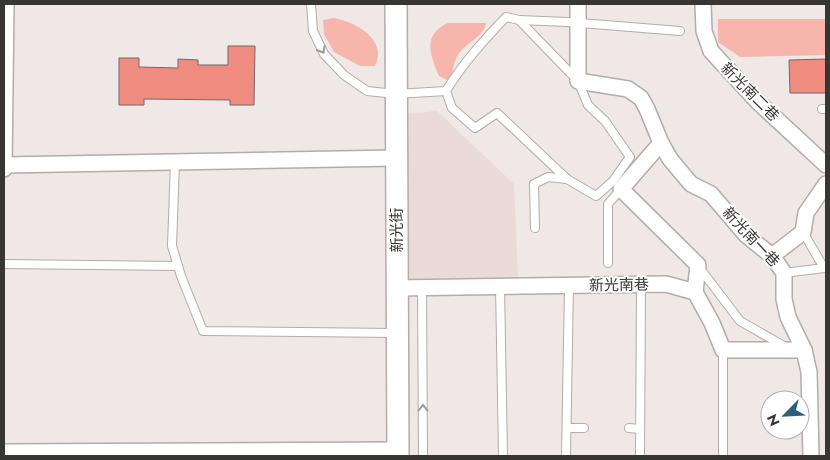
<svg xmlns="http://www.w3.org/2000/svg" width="830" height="460" font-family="Jost,'Noto Sans SC',sans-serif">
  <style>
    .built { fill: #eadad8 }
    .green { fill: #f7b5ac }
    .building { fill: #f08c7f; stroke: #6e6968 }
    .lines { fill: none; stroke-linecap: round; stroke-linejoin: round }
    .lane-casing { stroke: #b3acab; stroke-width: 10 }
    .street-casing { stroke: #b3acab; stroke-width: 18 }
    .secondary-casing { stroke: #b3acab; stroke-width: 24 }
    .lane { stroke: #fff; stroke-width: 8 }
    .street { stroke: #fff; stroke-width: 15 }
    .secondary { stroke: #fff; stroke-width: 21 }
    .oneway { stroke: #9c9a9a }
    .labels { text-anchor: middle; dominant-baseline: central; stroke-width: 4; stroke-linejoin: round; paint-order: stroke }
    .street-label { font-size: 15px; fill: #383635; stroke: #fff }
  </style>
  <rect width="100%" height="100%" fill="#efe8e7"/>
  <!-- built -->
  <polygon class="built" points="437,111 514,184 518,278 410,279 402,114"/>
  <!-- green -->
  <g class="green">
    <path d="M334 18C356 22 388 40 375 66H360L334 52 324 34 323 20Z"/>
    <polygon points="718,19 826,19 826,55 740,57 718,42"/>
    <path d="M448 23H486C484 36 468 42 460 52 454 59 453 69 452 78L447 80 439 76C430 54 422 35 448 23Z"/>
  </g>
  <!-- building -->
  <g class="building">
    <polygon points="228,46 255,46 254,105 230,105 230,100 144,99 144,105 119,105 119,58 139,58 139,67 178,68 178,59 198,60 198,65 228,65"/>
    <polygon points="826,59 826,93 790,93 789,60"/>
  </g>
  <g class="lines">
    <defs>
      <g id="lane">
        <path d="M311 4 313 31 324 54 344 75 367 91 396 94 446 91C463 63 484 40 506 17L519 20 578 81 588 105 605 121 630 157 613 181 596 196 567 179 497 113 475 128 452 108 446 91"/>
        <polyline points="519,20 568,22 680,31"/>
        <polyline points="822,109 826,109"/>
        <polyline points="175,162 172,246 181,276 203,331 395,333"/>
        <polyline points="535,228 534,184 548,177 567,179"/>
        <polyline points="608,263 608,204 621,189"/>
        <polyline points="4,264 178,266"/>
        <polyline points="699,267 740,321 784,346"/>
        <polyline points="784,273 824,268 803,232"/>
        <polyline points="500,286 503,456"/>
        <polyline points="422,287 423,456"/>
        <polyline points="723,350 723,456"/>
        <polyline points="567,428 584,428"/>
        <polyline points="629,428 640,429"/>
        <polyline points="566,456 569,285"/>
        <polyline points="640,456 641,284"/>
      </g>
      <g id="street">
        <polyline points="578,4 578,81 628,89 641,98 647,109 661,143 670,159 691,184 711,194 746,235 772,256 784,273 784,299 788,317 804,350 809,372 811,456"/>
        <polyline points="703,4 704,31 711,51 757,101 826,165"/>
        <polyline points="661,143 621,189 698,265 695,292"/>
        <polyline points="4,165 396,158"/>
        <polyline points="4,169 6,4"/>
        <polyline points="772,256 803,232 806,213 826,184"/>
        <polyline points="397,288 666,284 695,292 712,323 723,350 804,350"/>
        <polyline points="4,452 398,450"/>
      </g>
      <polyline id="secondary" points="396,4 398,456"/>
    </defs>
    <!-- lane casing -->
    <use href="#lane" class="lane-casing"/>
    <!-- street casing -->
    <use href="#street" class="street-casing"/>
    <!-- secondary casing -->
    <use href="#secondary" class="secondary-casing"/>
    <!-- lane -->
    <use href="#lane" class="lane"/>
    <!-- street -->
    <use href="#street" class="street"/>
    <!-- secondary -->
    <use href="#secondary" class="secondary"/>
  </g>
  <!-- one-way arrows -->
  <defs><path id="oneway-chevron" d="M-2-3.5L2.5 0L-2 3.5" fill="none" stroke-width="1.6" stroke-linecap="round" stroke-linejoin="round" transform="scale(1.25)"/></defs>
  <g class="oneway">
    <use href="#oneway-chevron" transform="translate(322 50) rotate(60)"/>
    <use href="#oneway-chevron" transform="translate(423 408) rotate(-90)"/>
  </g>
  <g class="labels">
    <!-- street labels -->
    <g class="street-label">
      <text transform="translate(750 92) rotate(45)">新光南二巷</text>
      <text transform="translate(397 230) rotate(-90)">新光街</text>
      <text transform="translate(751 237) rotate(47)">新光南一巷</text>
      <text transform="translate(619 285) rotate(-1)">新光南巷</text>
    </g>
  </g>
  <!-- border -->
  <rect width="830" height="460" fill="none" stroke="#383635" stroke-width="10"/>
  <!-- north arrow -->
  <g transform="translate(785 415) rotate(246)"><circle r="24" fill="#ffffff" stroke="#afafae"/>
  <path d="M0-4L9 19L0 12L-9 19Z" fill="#2a607b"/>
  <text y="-8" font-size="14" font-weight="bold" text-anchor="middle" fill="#383635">N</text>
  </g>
</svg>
